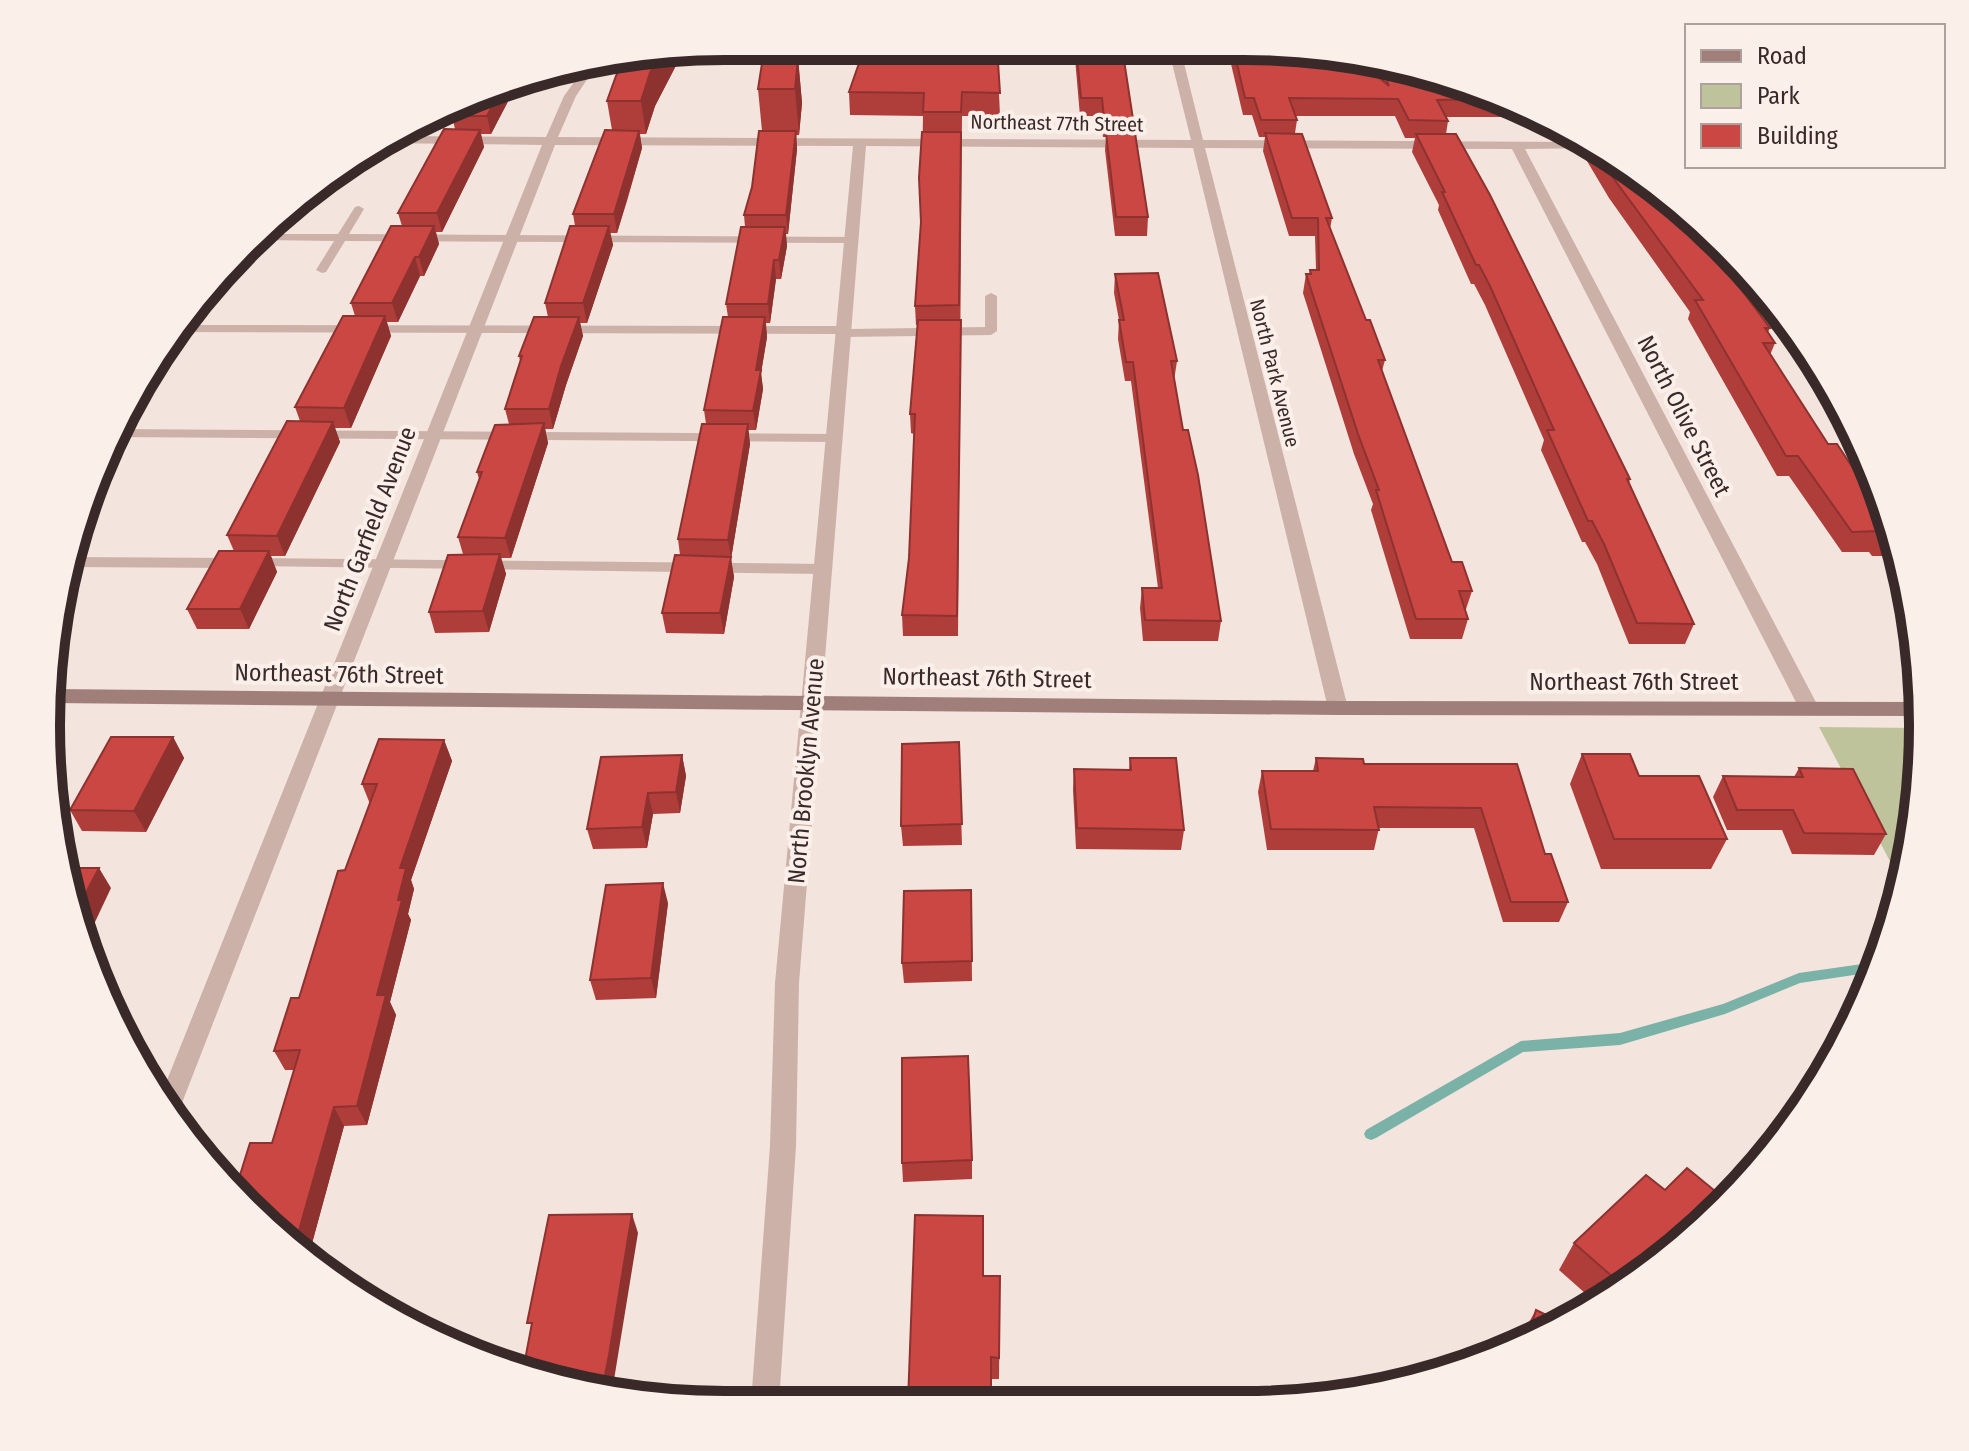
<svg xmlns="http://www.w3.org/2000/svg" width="1969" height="1451" font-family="'Fira Sans Condensed',sans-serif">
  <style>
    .green { fill: #bfc39c }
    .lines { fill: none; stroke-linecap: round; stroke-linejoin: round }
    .stream { fill: #7bb2a8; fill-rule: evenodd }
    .lane { fill: #ccb1a8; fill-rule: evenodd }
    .street { fill: #ccb1a8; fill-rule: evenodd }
    .secondary { fill: #a07f7a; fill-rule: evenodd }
    .wall { fill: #af3d3a }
    .shaded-wall { fill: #8e3230 }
    .building { fill: #cb4744; stroke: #8e3230; stroke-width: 2 }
    .labels { text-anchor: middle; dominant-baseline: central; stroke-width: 8; stroke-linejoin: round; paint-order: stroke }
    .far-street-label { font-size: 20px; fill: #392a29; stroke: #fbefea }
    .street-label { font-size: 24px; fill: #392a29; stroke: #fbefea }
    .rim { fill: none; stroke: #392a29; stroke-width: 10 }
  </style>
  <rect width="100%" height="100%" fill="#f3e4dd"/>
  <!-- green -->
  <polygon class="green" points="1819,727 1920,728 1917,815 1901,882"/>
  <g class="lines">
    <!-- stream -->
    <polygon class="stream" points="1876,962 1878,963 1874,972 1800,983 1725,1014 1620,1045 1523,1052 1376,1138 1371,1140 1366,1138 1364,1134 1366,1130 1521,1041 1620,1033 1723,1004 1799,973"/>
    <!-- lane -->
    <g class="lane">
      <polygon points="359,206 364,209 349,234 852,237 858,240 852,243 345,241 326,272 322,273 316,270 334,241 261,240 268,234 338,234 355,207"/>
      <polygon points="991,293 997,296 997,331 991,335 843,337 837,334 178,332 183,325 844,326 850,329 985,327 985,296"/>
      <polygon points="115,429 835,434 842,438 835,442 112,437"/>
      <polygon points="71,557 232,558 239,563 232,568 70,567"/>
      <polygon points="255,558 824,564 831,569 824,574 250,566 248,563 250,560"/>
    </g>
    <!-- street -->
    <polygon class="street" points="1168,47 1180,47 1203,140 1580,142 1593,148 1525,149 1819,708 1816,713 1809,715 1799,708 1512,149 1205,148 1348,708 1338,715 1328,708 1193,148 866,146 799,983 796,1146 779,1403 751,1403 770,1146 775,983 853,146 555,145 180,1108 174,1117 161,1095 542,145 379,143 388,136 546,137 564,96 587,64 598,63 576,96 558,137 1191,140"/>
    <!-- secondary -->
    <polygon class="secondary" points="53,689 1338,701 1921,702 1920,716 1338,715 52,703"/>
  </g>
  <!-- wall -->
  <g class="wall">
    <polygon points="830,46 997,47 1000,116 962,116 958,636 903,636 902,615 909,558 914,434 911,433 910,414 917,325 916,325 915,306 921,227 923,116 850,115 849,92 864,49"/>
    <polygon points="1074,47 1122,47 1133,119 1132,133 1148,217 1147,236 1115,236 1105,150 1106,137 1103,137 1101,116 1080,116"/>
    <polygon points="1227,47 1287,47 1374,73 1369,61 1419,69 1524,117 1446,117 1448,121 1446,134 1630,479 1629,483 1694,624 1685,644 1629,644 1597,564 1585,542 1582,542 1541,450 1544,440 1485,305 1474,284 1471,284 1438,210 1439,205 1412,152 1415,138 1405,138 1395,116 1295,116 1297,120 1295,133 1332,218 1330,229 1366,320 1385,360 1382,371 1452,562 1472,591 1465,612 1468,619 1462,639 1410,639 1371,510 1373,504 1354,454 1303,293 1306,274 1309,274 1310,270 1316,270 1315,236 1289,236 1263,151 1265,137 1259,137 1252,115 1243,115"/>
    <polygon points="683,52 655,106 646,134 640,134 642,148 627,201 617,233 610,233 613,245 587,323 580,323 583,336 566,385 553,429 545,429 548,443 511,558 501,558 506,574 489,632 435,633 429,612 463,554 458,537 479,479 477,472 509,424 505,409 520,361 519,356 548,317 545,303 575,226 573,214 612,130 607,101 625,59"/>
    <polygon points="798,58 802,103 799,135 796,135 797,149 788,234 786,234 787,246 781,279 776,279 770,323 766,323 767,337 761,373 763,389 756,430 748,430 750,444 731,559 734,577 724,634 666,633 662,613 680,555 678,539 706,424 704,410 728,317 726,304 745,227 744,215 752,187 762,131 758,89"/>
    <polygon points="518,82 491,134 481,134 484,147 442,232 436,232 439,244 424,276 420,276 398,322 387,322 391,336 351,428 335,428 340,442 285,556 271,556 277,572 249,629 197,629 187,609 234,551 227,535 300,421 295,407 355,316 351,303 402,226 398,213 455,129 452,116 457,108"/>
    <polygon points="1583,143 1621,161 1696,238 1770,328 1768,332 1775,343 1770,355 1828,444 1876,503 1882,503 1900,550 1901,556 1872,556 1869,552 1842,552 1789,476 1777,476 1688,319 1690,312 1609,198 1581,151"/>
    <polygon points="259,241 202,322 186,322 191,335 128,426 116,425 215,277"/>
    <polygon points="1115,274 1177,361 1174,381 1183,430 1221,621 1218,641 1143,641 1140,608 1142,588 1158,588 1131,381 1125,381 1118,339 1119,320 1114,293"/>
    <polygon points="173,737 184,758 146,832 82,831 70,810"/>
    <polygon points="444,740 452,761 411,880 414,889 408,914 411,920 390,1002 396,1015 367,1125 344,1126 308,1258 278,1237 272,1143 294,1070 285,1070 274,1051 299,998 370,804 362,784"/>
    <polygon points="959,742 962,845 903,846 901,826"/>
    <polygon points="1582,754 1639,776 1727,839 1711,869 1601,869 1570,784"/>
    <polygon points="682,755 686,776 680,813 653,814 647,848 593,849 587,829"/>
    <polygon points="1130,758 1184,830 1181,850 1076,849 1073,790 1074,769 1129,770"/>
    <polygon points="1316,758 1364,764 1517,764 1545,854 1568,902 1559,922 1503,922 1474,828 1379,828 1374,850 1267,850 1258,792 1262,771 1313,771"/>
    <polygon points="1799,768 1886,834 1874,855 1792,854 1782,830 1727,830 1713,797 1723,776 1794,777"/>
    <polygon points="971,890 972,981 904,983 902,963"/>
    <polygon points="668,903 656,998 596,1000 590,980"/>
    <polygon points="972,1160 972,1179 903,1182 902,1163"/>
    <polygon points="1665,1190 1657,1265 1594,1301 1559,1270 1574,1243"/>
    <polygon points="983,1276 1000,1276 999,1379 991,1379"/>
    <polygon points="1536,1310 1559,1321 1519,1344 1521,1336"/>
  </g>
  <!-- shaded-wall -->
  <g class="shaded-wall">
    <polygon points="683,52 655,106 646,134 641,101 650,73 660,55"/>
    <polygon points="798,58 802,103 799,135 795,89"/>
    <polygon points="518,82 491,134 487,116 501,89"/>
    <polygon points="480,130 484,147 442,232 437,213"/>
    <polygon points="639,131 642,148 617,233 614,214"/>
    <polygon points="796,131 797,149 788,234 786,215"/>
    <polygon points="434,226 439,244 424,276 419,257"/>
    <polygon points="609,226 613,245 587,323 583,303"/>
    <polygon points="785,227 787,246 781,279 779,260"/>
    <polygon points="259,241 202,322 196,306 215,277"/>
    <polygon points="415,257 420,276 398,322 392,303"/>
    <polygon points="774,260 776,279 770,323 768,304"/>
    <polygon points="385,316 391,336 351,428 344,408"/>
    <polygon points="579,317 583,336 566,385 553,429 549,409 561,366"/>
    <polygon points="765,317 767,337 761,373 763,389 756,430 753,411 756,370"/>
    <polygon points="185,321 191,335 128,426 115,428"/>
    <polygon points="333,422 340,442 285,556 277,536"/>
    <polygon points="544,423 548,443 511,558 505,538"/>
    <polygon points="748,424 750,444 731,559 734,577 724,634 720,613 731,557 728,540"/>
    <polygon points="114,432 117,440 105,458"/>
    <polygon points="269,551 277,572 249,629 240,609"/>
    <polygon points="500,554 506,574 489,632 483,611"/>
    <polygon points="173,737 184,758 146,832 134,811"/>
    <polygon points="444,740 452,761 411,880 414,889 408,914 411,920 390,1002 396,1015 367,1125 357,1106 377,995 398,900 400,868"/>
    <polygon points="682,755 686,776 680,813 676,792"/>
    <polygon points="648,793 653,814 647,848 642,827"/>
    <polygon points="99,868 111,888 87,939 79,906"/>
    <polygon points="663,883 668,903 656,998 651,978"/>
    <polygon points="334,1107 344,1126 308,1258 294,1248"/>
    <polygon points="632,1214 638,1233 612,1392 602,1390"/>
  </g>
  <!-- building -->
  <g class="building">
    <polygon points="865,46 997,47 1000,93 962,92 961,112 923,112 924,93 849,92"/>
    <polygon points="1076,47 1122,47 1133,119 1104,119 1102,98 1081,98"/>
    <polygon points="1233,47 1287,47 1357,59 1389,86 1380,63 1419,69 1486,99 1437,100 1448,121 1409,120 1398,99 1289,98 1297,120 1261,120 1254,98 1245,98"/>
    <polygon points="660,55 650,73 641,101 607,101 616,76 625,59"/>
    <polygon points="763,57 798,58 795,89 758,89"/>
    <polygon points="501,89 487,116 452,116 457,108"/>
    <polygon points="444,129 480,130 437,213 398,213"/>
    <polygon points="605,130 639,131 614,214 573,214"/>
    <polygon points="759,131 796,131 786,215 744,215 752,187"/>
    <polygon points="922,132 961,132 959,305 915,306 921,222 919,178"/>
    <polygon points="1106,133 1135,133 1148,217 1116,217"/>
    <polygon points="1265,133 1302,134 1332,218 1326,218 1366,320 1370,320 1385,360 1378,360 1452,562 1462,562 1472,591 1459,591 1468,619 1416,619 1376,490 1379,490 1358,434 1306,274 1311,274 1310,270 1319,270 1318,218 1292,218"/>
    <polygon points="1416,134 1456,134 1490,195 1630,479 1627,479 1694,624 1637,623 1604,544 1592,521 1588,521 1547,430 1554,430 1490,286 1479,265 1476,265 1442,192 1445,192"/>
    <polygon points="1595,149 1621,161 1677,213 1696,238 1703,238 1770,328 1765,328 1775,343 1763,343 1828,444 1837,444 1876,503 1882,503 1895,536 1883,536 1879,531 1852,532 1798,456 1786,456 1695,300 1703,300 1614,179"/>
    <polygon points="391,226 434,226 419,257 415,257 392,303 351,303"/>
    <polygon points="570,226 609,226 583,303 545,303"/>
    <polygon points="741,227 785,227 779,260 774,260 768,304 726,304"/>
    <polygon points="1158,273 1177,361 1171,361 1183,430 1188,430 1198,475 1221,621 1145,620 1142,588 1162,588 1133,362 1126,362 1119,320 1124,320 1115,274"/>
    <polygon points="343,316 385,316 344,408 295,407"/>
    <polygon points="534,317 579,317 561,366 549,409 505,409 522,356 519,356"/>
    <polygon points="723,317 765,317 756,370 761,370 753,411 704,410"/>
    <polygon points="918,320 961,320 957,616 902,615 909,558 915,414 910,414"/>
    <polygon points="287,421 333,422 277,536 227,535"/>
    <polygon points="544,423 505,538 458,537 482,472 477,472 495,425"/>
    <polygon points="702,424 748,424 728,540 678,539"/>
    <polygon points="219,551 269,551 240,609 187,609"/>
    <polygon points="500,554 483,611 429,612 448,555"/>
    <polygon points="675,555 731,557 720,613 662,613"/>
    <polygon points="111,737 173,737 134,811 70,810"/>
    <polygon points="379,739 444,740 400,868 406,868 398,900 402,900 377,995 386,995 357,1106 334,1107 294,1248 278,1237 235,1191 250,1143 272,1143 300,1050 274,1051 291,998 299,998 338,871 345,870 377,784 362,784"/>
    <polygon points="959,742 962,824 901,826 902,744"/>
    <polygon points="1582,754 1630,754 1639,776 1699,776 1727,839 1614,839"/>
    <polygon points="682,755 676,792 648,793 642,827 587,829 601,757"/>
    <polygon points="1130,758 1176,758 1184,830 1077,828 1074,769 1131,770"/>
    <polygon points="1316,758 1363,759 1364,764 1517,764 1545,854 1551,854 1568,902 1511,902 1481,808 1374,807 1379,830 1271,829 1262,771 1318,771"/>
    <polygon points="1799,768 1853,769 1886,834 1804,833 1793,810 1737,810 1723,776 1803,777"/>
    <polygon points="70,868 99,868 79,906"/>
    <polygon points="663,883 651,978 590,980 606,885"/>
    <polygon points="971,890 972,961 902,963 904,891"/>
    <polygon points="968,1056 972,1160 902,1163 902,1058"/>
    <polygon points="1687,1168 1726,1200 1657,1265 1622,1285 1574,1243 1646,1175 1665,1190"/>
    <polygon points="632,1214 609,1355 602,1390 549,1382 523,1371 532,1323 527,1323 549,1215"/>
    <polygon points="915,1215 983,1216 983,1276 1000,1276 999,1358 991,1357 991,1401 908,1402"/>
    <polygon points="1536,1310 1559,1321 1527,1340"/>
    <polygon points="1506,1346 1511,1349 1504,1353"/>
  </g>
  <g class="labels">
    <!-- far-street labels -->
    <g class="far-street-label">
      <text transform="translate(1057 123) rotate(1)">Northeast 77th Street</text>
      <text transform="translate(1275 373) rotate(76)">North Park Avenue</text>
    </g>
    <!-- street labels -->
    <g class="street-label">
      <text transform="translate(1684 416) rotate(63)">North Olive Street</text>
      <text transform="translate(370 529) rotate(-69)">North Garfield Avenue</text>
      <text transform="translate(339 674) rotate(1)">Northeast 76th Street</text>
      <text transform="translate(987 678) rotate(1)">Northeast 76th Street</text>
      <text x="1634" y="682">Northeast 76th Street</text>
      <text transform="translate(806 771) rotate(-85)">North Brooklyn Avenue</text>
    </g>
  </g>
  <!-- crop -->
  <path d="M0 0H1969V1451H0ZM725 60H1244A665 665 0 0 1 1909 725V726A665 665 0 0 1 1244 1391H725A665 665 0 0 1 60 726V725A665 665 0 0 1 725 60Z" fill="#fbefea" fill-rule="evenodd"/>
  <path class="rim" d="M725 60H1244A665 665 0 0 1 1909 725V726A665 665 0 0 1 1244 1391H725A665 665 0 0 1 60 726V725A665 665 0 0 1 725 60Z"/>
  <!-- legend -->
  <rect x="1685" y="24" width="260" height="144" fill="#fbefea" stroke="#ada09d" stroke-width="2"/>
  <rect x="1701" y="50" width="40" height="12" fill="#a07f7a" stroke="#ada09d" stroke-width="2"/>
  <text x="1757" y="64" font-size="24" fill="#392a29">Road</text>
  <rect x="1701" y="84" width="40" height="24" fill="#bfc39c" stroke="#ada09d" stroke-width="2"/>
  <text x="1757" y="104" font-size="24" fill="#392a29">Park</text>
  <rect x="1701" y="124" width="40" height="24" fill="#cb4744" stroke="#ada09d" stroke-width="2"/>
  <text x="1757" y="144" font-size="24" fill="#392a29">Building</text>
</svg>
